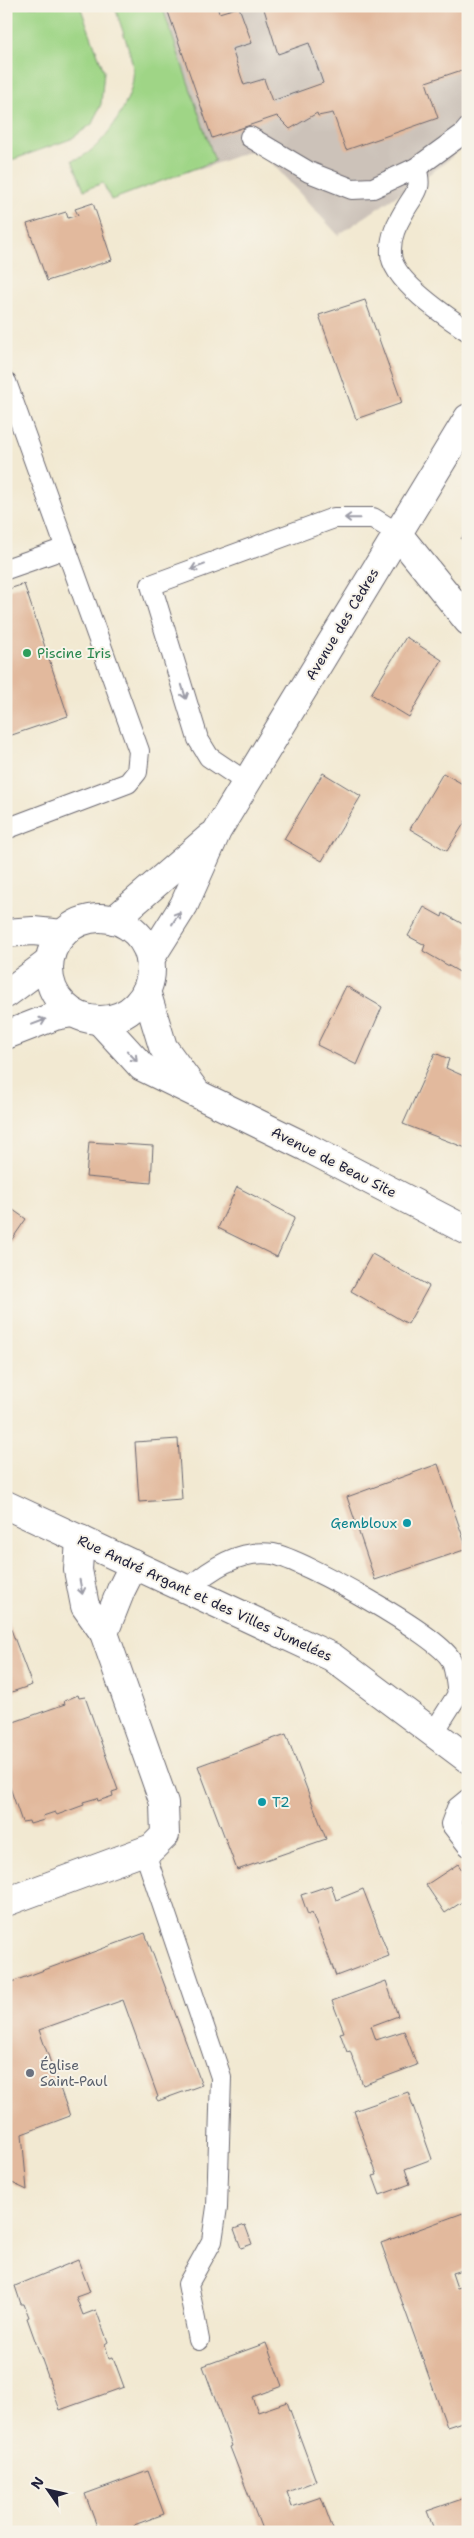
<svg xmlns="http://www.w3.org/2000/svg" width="474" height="2538" font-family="'Shantell Sans',sans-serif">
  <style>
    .industrial { fill: #ccc2b9 }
    .green { fill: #9fd586; stroke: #607c60 }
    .building { fill: #e2b99d }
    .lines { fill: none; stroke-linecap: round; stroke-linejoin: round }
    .service-casing { stroke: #6b6870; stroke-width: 22 }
    .minor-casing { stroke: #6b6870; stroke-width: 30 }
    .tertiary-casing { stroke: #6b6870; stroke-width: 30 }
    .service { stroke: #fff; stroke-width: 20 }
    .minor { stroke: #fff; stroke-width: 28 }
    .tertiary { stroke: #fff; stroke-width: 28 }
    .oneway { stroke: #9c9ca7 }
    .leisure-dot { fill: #2e9e5b; stroke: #f7f3e8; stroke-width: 2 }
    .culture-dot { fill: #0f9aa8; stroke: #f7f3e8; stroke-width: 2 }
    .worship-dot { fill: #6b7280; stroke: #f7f3e8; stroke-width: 2 }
    .labels { text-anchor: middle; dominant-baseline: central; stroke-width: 4; stroke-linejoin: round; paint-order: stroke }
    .street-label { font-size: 14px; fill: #22223b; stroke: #f7f3e8 }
    .leisure-label { font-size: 14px; fill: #27864d; stroke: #f7f3e8; text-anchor: start }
    .culture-label { font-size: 14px; fill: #0d838f; stroke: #f7f3e8; text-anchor: end }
    .worship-label { font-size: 14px; fill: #5b616d; stroke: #f7f3e8; text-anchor: start }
  </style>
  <rect width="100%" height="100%" fill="#f7f3e8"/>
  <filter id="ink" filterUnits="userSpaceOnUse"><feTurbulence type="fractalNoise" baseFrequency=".02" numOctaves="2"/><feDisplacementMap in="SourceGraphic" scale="10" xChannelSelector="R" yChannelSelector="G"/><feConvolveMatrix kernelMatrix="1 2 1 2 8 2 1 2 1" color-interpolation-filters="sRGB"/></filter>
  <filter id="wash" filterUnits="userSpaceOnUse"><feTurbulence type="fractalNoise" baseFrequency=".0096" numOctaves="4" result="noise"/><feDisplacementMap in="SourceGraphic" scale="20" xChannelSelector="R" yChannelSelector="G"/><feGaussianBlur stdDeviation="1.12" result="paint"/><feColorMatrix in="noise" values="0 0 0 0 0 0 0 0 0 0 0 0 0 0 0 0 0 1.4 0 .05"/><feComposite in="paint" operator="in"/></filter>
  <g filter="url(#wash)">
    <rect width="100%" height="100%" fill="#f2e9d2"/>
    <!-- industrial -->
    <polygon class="industrial" points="143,6 468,6 468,143 441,166 338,235 258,148 199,170"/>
    <!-- green -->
    <g class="green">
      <polygon points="6,6 80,6 104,71 101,104 92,124 71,139 6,162"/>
      <path d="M115 6H162L215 161 111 200 103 183 84 190 72 160C99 157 137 97 133 70 131 49 120 26 115 6Z"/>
    </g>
    <g id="blocks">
      <!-- building -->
      <g class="building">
        <polygon points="166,6 217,6 219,13 239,7 252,43 232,49 244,85 264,79 272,101 323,83 309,43 278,54 263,6 468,6 468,68 426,82 438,118 346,150 333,113 318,116 317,113 290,129 277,116 212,138"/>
        <polygon points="93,203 112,260 47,281 27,224 66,212 68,218 78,215 75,209"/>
        <polygon points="365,300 402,403 356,419 319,315"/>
        <polygon points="468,528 468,544 461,539"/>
        <polygon points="24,584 68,716 6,737 6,590"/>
        <polygon points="406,637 442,660 409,717 371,694"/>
        <polygon points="323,773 361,796 322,861 284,839"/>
        <polygon points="443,773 468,787 468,817 447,851 410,829"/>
        <polygon points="424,907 442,917 443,913 468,927 468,977 423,951 425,945 408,936"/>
        <polygon points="346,986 382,1007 357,1065 317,1045"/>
        <polygon points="435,1053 449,1059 446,1068 468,1078 466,1148 403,1124"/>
        <polygon points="89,1142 153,1146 151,1183 86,1177"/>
        <polygon points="237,1187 295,1217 277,1257 218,1228"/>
        <polygon points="6,1205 26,1219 6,1248"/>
        <polygon points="372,1254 429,1286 408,1324 351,1291"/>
        <polygon points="178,1439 182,1499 139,1502 135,1442"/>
        <polygon points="438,1464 467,1549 375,1580 347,1497"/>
        <polygon points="6,1616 32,1685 6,1694"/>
        <polygon points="78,1695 79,1698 85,1697 118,1790 112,1792 113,1796 98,1801 97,1798 83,1802 84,1805 57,1815 55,1812 43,1816 44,1820 30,1824 29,1821 22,1822 6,1776 6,1720 9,1719 11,1723 65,1704 64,1701"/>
        <polygon points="286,1734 326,1839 237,1870 198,1766"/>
        <polygon points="458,1864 468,1879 468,1898 445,1913 426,1885"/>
        <polygon points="331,1885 336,1900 363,1889 389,1956 336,1976 312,1913 308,1915 301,1895"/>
        <polygon points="145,1933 202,2085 158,2101 156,2098 158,2097 123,2000 39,2030 70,2116 22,2134 27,2190 6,2180 6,1984"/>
        <polygon points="386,1981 398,2016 371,2026 376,2040 404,2031 417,2065 363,2085 350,2051 347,2052 340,2033 344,2032 332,2001"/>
        <polygon points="408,2092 432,2159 405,2169 410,2184 380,2195 373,2176 377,2175 354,2111"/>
        <polygon points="463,2213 468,2227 468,2268 452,2273 457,2288 468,2285 468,2420 447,2427 381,2243"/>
        <polygon points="245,2225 252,2244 241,2248 234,2229"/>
        <polygon points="78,2260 90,2292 76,2297 83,2315 96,2310 108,2342 105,2344 109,2358 113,2357 124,2387 60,2410 27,2318 29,2317 24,2304 21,2304 15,2286"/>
        <polygon points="266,2343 282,2386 252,2397 258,2412 287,2402 316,2481 287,2492 292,2507 321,2497 334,2532 263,2532 230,2447 232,2446 203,2366"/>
        <polygon points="148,2471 164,2514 134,2525 137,2532 99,2532 85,2494"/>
        <polygon points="468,2497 468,2532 435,2532 427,2511"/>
      </g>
    </g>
  </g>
  <g filter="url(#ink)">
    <use href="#blocks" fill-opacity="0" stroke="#6b6870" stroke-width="1"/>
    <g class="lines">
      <defs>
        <g id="service">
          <polyline points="250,137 309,172 352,189 373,188 416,168 463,134 468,128"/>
          <path d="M416 168C423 190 415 192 405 210 397 224 390 236 391 253 391 280 447 317 468 331"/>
          <polyline points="6,382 139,751 137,772 128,783 6,829"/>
          <polyline points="6,569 66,548"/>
          <polyline points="246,782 209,757 198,739 151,585 334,518 373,518 397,533"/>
          <path d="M188 1589C211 1568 240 1549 273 1554 302 1559 440 1636 451 1660 456 1670 456 1684 458 1694L434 1732"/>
          <polyline points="468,1799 457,1808 451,1824 468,1846"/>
          <polyline points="144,1850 221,2077 217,2207 212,2241 188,2284 199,2340"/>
        </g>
        <g id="minor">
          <polyline points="397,533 468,621"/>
          <polyline points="6,933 33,931 63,934"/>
          <polyline points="146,991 163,1047 196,1092"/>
          <polyline points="99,1020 142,1067 306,1147 468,1231"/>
          <polyline points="6,1505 332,1657 468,1759"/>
          <polyline points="104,1633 121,1590 134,1564"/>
          <polyline points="6,1902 152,1848 165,1835 164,1803 104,1633 85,1606 78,1570 80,1539"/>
        </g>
        <g id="tertiary">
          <circle cx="100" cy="969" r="51"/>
          <polyline points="114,920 210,837"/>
          <polyline points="150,959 184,905 217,831 468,418"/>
          <polyline points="6,994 49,962"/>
          <polyline points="6,1035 55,1016 72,1013"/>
        </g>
      </defs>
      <!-- service casing -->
      <use href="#service" class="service-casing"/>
      <!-- minor casing -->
      <use href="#minor" class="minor-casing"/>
      <!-- tertiary casing -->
      <use href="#tertiary" class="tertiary-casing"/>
      <!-- service -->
      <use href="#service" class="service"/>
      <!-- minor -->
      <use href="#minor" class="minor"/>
      <!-- tertiary -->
      <use href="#tertiary" class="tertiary"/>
    </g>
    <!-- one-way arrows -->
    <defs><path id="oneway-shaft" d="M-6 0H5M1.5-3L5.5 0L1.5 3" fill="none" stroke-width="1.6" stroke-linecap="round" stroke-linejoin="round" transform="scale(1.25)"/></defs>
    <g class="oneway">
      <use href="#oneway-shaft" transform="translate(352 518) rotate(-179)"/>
      <use href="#oneway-shaft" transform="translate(198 567) rotate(160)"/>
      <use href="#oneway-shaft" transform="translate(184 692) rotate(73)"/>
      <use href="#oneway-shaft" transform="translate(176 918) rotate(-58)"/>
      <use href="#oneway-shaft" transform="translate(39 1022) rotate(-21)"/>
      <use href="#oneway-shaft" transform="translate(132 1056) rotate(47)"/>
      <use href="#oneway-shaft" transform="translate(81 1587) rotate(79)"/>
    </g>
  </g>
  <!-- markers -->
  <circle class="leisure-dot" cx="27" cy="653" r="5"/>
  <g class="culture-dot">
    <circle cx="407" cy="1523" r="5"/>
    <circle cx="262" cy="1802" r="5"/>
  </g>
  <circle class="worship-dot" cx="30" cy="2073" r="5"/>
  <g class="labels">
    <!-- street labels -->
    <g class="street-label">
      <text transform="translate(342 624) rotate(-59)">Avenue des Cèdres</text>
      <text transform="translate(334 1162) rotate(27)">Avenue de Beau Site</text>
      <text transform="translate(205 1598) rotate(25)">Rue André Argant et des Villes Jumelées</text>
    </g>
    <!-- leisure labels -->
    <g class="leisure-label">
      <text x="37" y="653">Piscine Iris</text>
    </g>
    <!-- culture labels -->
    <g class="culture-label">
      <text x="397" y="1523">Gembloux</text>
      <text x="272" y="1802" text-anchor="start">T2</text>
    </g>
    <!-- worship labels -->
    <g class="worship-label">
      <text x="40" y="2065">Église<tspan x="40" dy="16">Saint-Paul</tspan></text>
    </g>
  </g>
  <!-- margin -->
  <rect width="474" height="2538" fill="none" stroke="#f7f3e8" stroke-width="25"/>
  <!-- north arrow -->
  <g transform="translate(48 2490) rotate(304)" stroke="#f7f3e8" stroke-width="4" paint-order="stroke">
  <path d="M0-4L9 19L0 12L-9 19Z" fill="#22223b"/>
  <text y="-8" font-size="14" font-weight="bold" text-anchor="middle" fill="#22223b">N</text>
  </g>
</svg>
